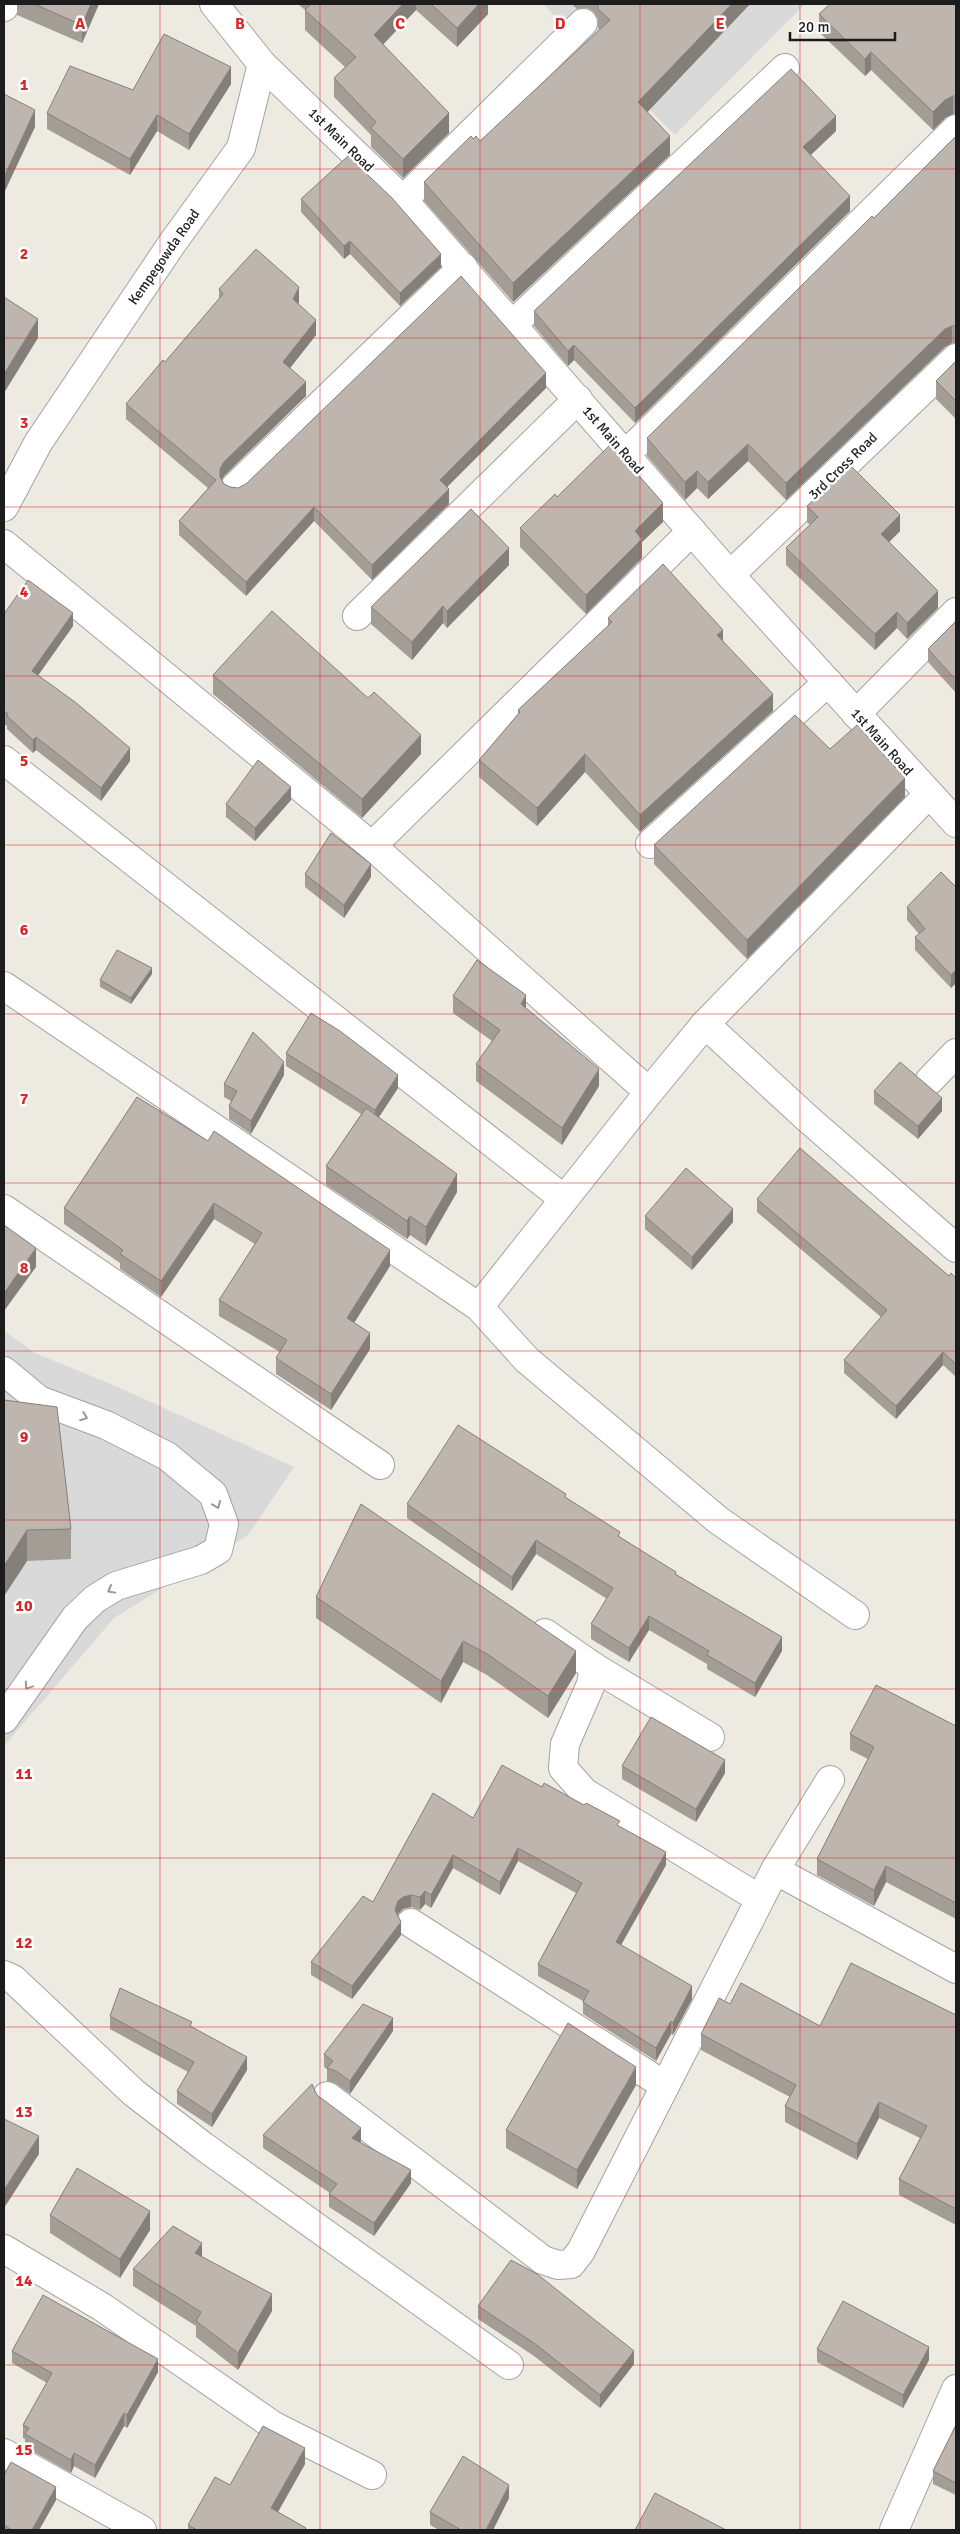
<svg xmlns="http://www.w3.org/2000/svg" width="960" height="2534" font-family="Signika,sans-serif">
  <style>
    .residential { fill: #dad9d9 }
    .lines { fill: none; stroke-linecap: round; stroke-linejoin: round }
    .minor-casing { stroke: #a3a3a3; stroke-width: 30 }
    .minor { stroke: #fff; stroke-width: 28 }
    .wall { fill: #a39d96 }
    .shaded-wall { fill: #857f7a }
    .building { fill: #beb6ae; stroke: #857f7a }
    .oneway { stroke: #999 }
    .grid { fill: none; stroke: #d62828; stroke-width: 1; stroke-opacity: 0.55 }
    .labels { text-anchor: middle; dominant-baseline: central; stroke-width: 5; stroke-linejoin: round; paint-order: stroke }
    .street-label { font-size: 14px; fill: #1c1c1c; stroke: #fff }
    .grid-label { font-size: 16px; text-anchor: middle; font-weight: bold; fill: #d62828; stroke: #fff; stroke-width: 5; stroke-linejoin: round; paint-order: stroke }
  </style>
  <rect width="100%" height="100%" fill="#edeae1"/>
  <!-- residential -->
  <g class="residential">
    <polygon points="543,4 805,4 675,135"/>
    <polygon points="4,1331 35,1353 111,1384 294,1467 248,1535 114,1618 4,1746"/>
  </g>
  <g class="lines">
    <defs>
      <g id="minor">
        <polyline points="4,7 5,4"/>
        <polyline points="262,64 403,200 730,575 956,823"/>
        <polyline points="403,200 583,23"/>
        <polyline points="513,324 785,68"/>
        <polyline points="626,454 956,129"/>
        <polyline points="235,487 463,267"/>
        <polyline points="4,507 38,443 171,245 241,148 262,64 214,4"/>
        <polyline points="4,544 372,846 649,1092 705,1024 929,794"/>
        <polyline points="730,575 956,358"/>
        <polyline points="357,616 578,399"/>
        <polyline points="856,714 956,612"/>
        <polyline points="4,760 564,1199"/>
        <polyline points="650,844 828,682"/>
        <polyline points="372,846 692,531"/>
        <polyline points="4,986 479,1307 527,1360 718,1520 855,1615"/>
        <polyline points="705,1024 807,1118 956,1248"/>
        <polyline points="930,1080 956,1053"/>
        <polyline points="4,1209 380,1465"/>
        <polyline points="479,1307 649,1092"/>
        <polyline points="4,1371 39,1400 106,1425 167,1456 213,1494 224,1524 218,1550 201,1560 116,1586 95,1599 75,1618 4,1719"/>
        <polyline points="545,1633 594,1667 591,1684 565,1744 563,1768 584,1792 760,1899"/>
        <polyline points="594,1667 710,1737"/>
        <polyline points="775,1870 830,1780"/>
        <polyline points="411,1923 664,2085"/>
        <polyline points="4,1975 13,1979 134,2093 203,2146 509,2365"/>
        <polyline points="327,2096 543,2260 558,2265 571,2264 581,2251 775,1870 956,1969"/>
        <polyline points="4,2249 102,2307 274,2426 372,2475"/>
        <polyline points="4,2453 142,2530"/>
        <polyline points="894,2530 956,2389"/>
      </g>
    </defs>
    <!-- minor casing -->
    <use href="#minor" class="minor-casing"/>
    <!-- minor -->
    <use href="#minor" class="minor"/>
  </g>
  <!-- wall -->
  <g class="wall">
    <polygon points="17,4 99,4 82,43 17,15"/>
    <polygon points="298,4 488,4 488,14 457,47 416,10 383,44 449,133 403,178 371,147 371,135 334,97 334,78 345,67 305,30 305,10"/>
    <polygon points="572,4 750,4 647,112 670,155 513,302 424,201 424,182 473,139 480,141 600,30 598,28 598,19 594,12 587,8 577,9"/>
    <polygon points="956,4 956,114 953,114 945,118 933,130 871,70 865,76 819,32 819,14"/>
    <polygon points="231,84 189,150 157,131 130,175 47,129 47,113 133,90"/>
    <polygon points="836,131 811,155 850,211 635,423 574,360 568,366 534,326 534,311"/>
    <polygon points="956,133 956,343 952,343 945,347 786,500 748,461 708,499 697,488 685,500 647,456 647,438 874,218 956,137"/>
    <polygon points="301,199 441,267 400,306 350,254 344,259 301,212"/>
    <polygon points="219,289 299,302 298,304 316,335 290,368 306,396 224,476 222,480 224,484 230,487 238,488 546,388 447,487 449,504 372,580 314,521 246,596 179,535 179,521 208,488 126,419 126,404 165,362 219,299"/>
    <polygon points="956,361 956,419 936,399 936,381"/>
    <polygon points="557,497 663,522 642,542 642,558 586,614 520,547 520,528"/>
    <polygon points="807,506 900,531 889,542 938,608 907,639 897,628 875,650 786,565 786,548 810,525 807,522"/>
    <polygon points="509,565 447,628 443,623 412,660 371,624 371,607"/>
    <polygon points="4,614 73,626 38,675 130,761 101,801 36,750 33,753 7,729 7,726 4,724"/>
    <polygon points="608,618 723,641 773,711 640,832 585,772 537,826 479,777 479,760 518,714 518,710 608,626"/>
    <polygon points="956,621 956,693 928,662 928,649"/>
    <polygon points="213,675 421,754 362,818 213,694"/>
    <polygon points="830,749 905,797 747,959 654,864 654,845"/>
    <polygon points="291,800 255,841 226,817 226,804"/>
    <polygon points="305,874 371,877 344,918 305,887"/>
    <polygon points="956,887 956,983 951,988 915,950 915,937 919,934 907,920 907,907"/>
    <polygon points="152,974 131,1004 100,987 100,980"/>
    <polygon points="453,996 526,1008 599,1086 562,1145 476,1081 476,1064 492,1041 453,1013"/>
    <polygon points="286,1053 398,1088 379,1117 457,1192 426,1246 410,1235 407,1239 326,1185 326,1166 361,1114 286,1066"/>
    <polygon points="284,1075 251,1134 229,1119 229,1106 231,1101 224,1097 224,1084"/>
    <polygon points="874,1091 942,1111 918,1139 874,1104"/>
    <polygon points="137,1097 390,1266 354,1323 370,1349 331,1410 276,1374 276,1358 280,1352 219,1316 219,1300 255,1244 214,1219 161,1297 120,1269 120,1263 64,1224 64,1208"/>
    <polygon points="757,1199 949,1276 956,1278 956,1377 943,1365 896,1419 844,1373 844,1360 881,1317 757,1212"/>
    <polygon points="645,1216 733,1222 692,1270 645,1229"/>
    <polygon points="4,1400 71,1529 71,1559 27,1561 4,1596"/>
    <polygon points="566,1498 620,1537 676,1574 782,1651 755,1697 707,1669 707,1664 649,1630 629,1662 591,1639 591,1624 607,1599 536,1554 512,1591 407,1518 407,1504"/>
    <polygon points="316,1597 576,1673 548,1718 487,1675 463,1662 441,1703 316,1618"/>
    <polygon points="956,1726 956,1919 886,1882 874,1906 817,1875 817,1859 868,1759 850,1750 850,1734"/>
    <polygon points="622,1766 725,1773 696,1822 622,1779"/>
    <polygon points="542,1787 620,1827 666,1865 621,1945 692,1999 673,2035 671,2034 656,2061 583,2014 583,2001 538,1976 538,1964 576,1893 518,1861 500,1895 453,1868 431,1908 425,1904 420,1910 411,1907 403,1909 398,1914 401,1935 352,1999 311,1975 311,1962 373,1902 473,1818"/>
    <polygon points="730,2004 820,2026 956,2015 956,2225 899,2195 899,2179 920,2138 879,2118 857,2160 785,2122 785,2106 790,2097 701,2050 701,2034"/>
    <polygon points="110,2016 192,2028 247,2070 212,2127 177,2104 177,2091 188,2072 110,2029"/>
    <polygon points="393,2031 350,2094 336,2084 327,2081 327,2069 324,2067 324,2054"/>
    <polygon points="636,2085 577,2189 506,2148 506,2130"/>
    <polygon points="317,2095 361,2141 360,2142 411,2183 374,2236 329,2207 329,2194 330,2193 263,2148 263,2135"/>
    <polygon points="50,2215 150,2230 120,2278 50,2233"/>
    <polygon points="202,2257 272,2311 238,2370 196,2337 196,2326 133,2286 133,2269"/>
    <polygon points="478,2306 634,2364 600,2408 534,2356 478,2319"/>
    <polygon points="817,2349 929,2360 903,2408 817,2362"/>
    <polygon points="12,2351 158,2372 127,2428 124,2426 95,2478 74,2466 71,2473 25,2447 25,2439 23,2438 23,2425 47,2383 12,2363"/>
    <polygon points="956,2425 956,2495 933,2484 933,2471"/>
    <polygon points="305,2464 278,2512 306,2530 188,2530 188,2525 230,2485"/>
    <polygon points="4,2475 56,2500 39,2530 4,2530"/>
    <polygon points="509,2498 493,2530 439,2530 430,2525 430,2512"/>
  </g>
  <!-- shaded-wall -->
  <g class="shaded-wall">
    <polygon points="91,4 99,4 82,43 82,25"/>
    <polygon points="403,4 416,4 416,10 374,54 374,35"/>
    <polygon points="479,4 488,4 488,14 457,47 457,28"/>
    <polygon points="732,4 750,4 638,122 638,102"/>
    <polygon points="871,52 871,70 865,76 865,59"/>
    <polygon points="231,67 231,84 189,150 189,134"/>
    <polygon points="953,96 953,114 945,118 933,130 933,112 945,100"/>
    <polygon points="35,110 35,127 4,193 4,177"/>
    <polygon points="449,113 449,133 403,178 403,159"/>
    <polygon points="157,115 157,131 130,175 130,159"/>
    <polygon points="836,116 836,131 803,162 803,147"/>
    <polygon points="670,136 670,155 513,302 513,283"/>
    <polygon points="850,196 850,211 635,423 635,408"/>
    <polygon points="350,241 350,254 344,259 344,246"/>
    <polygon points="441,254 441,267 400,306 400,293"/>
    <polygon points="299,287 299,302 293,314 293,299"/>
    <polygon points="38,319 38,338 4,393 4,374"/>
    <polygon points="316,320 316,335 283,377 283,362"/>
    <polygon points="952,326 952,343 945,347 786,500 786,483 945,329"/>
    <polygon points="574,345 574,360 568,366 568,351"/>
    <polygon points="546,373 546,388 440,494 440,480"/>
    <polygon points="306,382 306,396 224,476 220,483 220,469 224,462"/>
    <polygon points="748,444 748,461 708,499 708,482"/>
    <polygon points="697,471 697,488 685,500 685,482"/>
    <polygon points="449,489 449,504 372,580 372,565"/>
    <polygon points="663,503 663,522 642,542 642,558 586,614 586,595 635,531"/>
    <polygon points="314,507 314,521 246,596 246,582"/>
    <polygon points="900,515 900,531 881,550 881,534"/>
    <polygon points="509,548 509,565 447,628 447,611"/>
    <polygon points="938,591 938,608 907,639 907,623"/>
    <polygon points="443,606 443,623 412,660 412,642"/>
    <polygon points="897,612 897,628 875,650 875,634"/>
    <polygon points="73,613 73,626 32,684 32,671"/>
    <polygon points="723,630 723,648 717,635"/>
    <polygon points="773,694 773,711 640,832 640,815"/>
    <polygon points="421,735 421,754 362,818 362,799"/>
    <polygon points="36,737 36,750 33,753 33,740"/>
    <polygon points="130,748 130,761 101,801 101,788"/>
    <polygon points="585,754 585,772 537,826 537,808"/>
    <polygon points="905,778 905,797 747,959 747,940"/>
    <polygon points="291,787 291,800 255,841 255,828"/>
    <polygon points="371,864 371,877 344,918 344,905"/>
    <polygon points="152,968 152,974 131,1004 131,998"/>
    <polygon points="956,970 956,983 951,988 951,975"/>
    <polygon points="526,995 526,1012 521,1004"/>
    <polygon points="284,1062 284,1075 251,1134 251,1121"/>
    <polygon points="599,1069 599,1086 562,1145 562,1128"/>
    <polygon points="398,1075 398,1088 375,1123 375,1110"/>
    <polygon points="942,1098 942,1111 918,1139 918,1126"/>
    <polygon points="457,1174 457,1192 426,1246 426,1227"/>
    <polygon points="214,1203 214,1219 161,1297 161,1281"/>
    <polygon points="733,1209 733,1222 692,1270 692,1257"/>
    <polygon points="410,1216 410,1235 407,1239 407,1221"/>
    <polygon points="36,1248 36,1267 4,1311 4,1293"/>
    <polygon points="390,1250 390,1266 347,1334 347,1318"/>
    <polygon points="370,1333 370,1349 331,1410 331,1394"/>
    <polygon points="943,1352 943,1365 896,1419 896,1406"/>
    <polygon points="27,1530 27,1561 4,1596 4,1566"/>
    <polygon points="536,1540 536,1554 512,1591 512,1577"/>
    <polygon points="649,1616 649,1630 629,1662 629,1648"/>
    <polygon points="782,1637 782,1651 755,1697 755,1683"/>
    <polygon points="463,1641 463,1662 441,1703 441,1681"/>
    <polygon points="576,1651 576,1673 548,1718 548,1696"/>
    <polygon points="725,1760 725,1773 696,1822 696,1809"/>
    <polygon points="518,1848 518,1861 500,1895 500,1882"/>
    <polygon points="666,1852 666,1865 616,1954 616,1942"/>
    <polygon points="453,1855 453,1868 431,1908 431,1895"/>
    <polygon points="886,1866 886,1882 874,1906 874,1890"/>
    <polygon points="425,1891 425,1904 420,1910 420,1897"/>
    <polygon points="411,1895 411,1907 403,1909 398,1914 395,1923 395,1910 398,1901 403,1897"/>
    <polygon points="401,1922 401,1935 352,1999 352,1986"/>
    <polygon points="692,1986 692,1999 673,2035 673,2023"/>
    <polygon points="393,2018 393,2031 350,2094 350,2081"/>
    <polygon points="671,2021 671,2034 656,2061 656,2048"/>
    <polygon points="247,2057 247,2070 212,2127 212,2114"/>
    <polygon points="636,2067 636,2085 577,2189 577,2170"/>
    <polygon points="879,2102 879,2118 857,2160 857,2144"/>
    <polygon points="361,2128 361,2141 352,2151 352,2138"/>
    <polygon points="39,2136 39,2154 4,2208 4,2190"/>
    <polygon points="411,2170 411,2183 374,2236 374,2223"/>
    <polygon points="150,2211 150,2230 120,2278 120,2259"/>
    <polygon points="202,2243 202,2260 195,2253"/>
    <polygon points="272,2294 272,2311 238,2370 238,2353"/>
    <polygon points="929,2347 929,2360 903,2408 903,2395"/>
    <polygon points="634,2351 634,2364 600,2408 600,2395"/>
    <polygon points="158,2359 158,2372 127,2428 127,2415"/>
    <polygon points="124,2413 124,2426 95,2478 95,2465"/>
    <polygon points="305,2448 305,2464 271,2524 271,2508"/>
    <polygon points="74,2453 74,2466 71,2473 71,2460"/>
    <polygon points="509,2485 509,2498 493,2530 486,2530"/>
    <polygon points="56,2487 56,2500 39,2530 32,2530"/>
  </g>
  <!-- building -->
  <g class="building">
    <polygon points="34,4 91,4 82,25"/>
    <polygon points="311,4 403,4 374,35 449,113 403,159 371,128 376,122 334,78 356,57 305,10"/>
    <polygon points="431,4 479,4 457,28"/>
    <polygon points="598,4 732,4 638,102 670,136 513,283 424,182 471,136 473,139 476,136 480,141 610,20 598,9"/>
    <polygon points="830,4 956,4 956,96 953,96 945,100 933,112 871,52 865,59 819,14"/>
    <polygon points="164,34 231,67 189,134 157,115 130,159 47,113 70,66 133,90"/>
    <polygon points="791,69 836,116 803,147 850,196 635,408 574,345 568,351 534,311"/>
    <polygon points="4,94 35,110 4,177"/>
    <polygon points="956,136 956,326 952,326 945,329 786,483 748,444 708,482 697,471 685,482 647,438 872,216 874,218"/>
    <polygon points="348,156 392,198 441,254 400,293 350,241 344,246 301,199"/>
    <polygon points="256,249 299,287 293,299 316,320 283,362 306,382 224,462 220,469 220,477 224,484 230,487 238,488 246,484 461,276 546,373 440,480 449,489 372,565 314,507 246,582 179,521 216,480 126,404 163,360 165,362 223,294 219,289"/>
    <polygon points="4,297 38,319 4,374"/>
    <polygon points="956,361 956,401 936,381"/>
    <polygon points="611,444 663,503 635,531 642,539 586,595 520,528 555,494 557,497"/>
    <polygon points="850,465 900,515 881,534 938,591 907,623 897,612 875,634 786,548 818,517 807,506"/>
    <polygon points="471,509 509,548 447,611 443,606 412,642 371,607"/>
    <polygon points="663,564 723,630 717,635 773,694 640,815 585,754 537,808 479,760 520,712 518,710 612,622 608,618"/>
    <polygon points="28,580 73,613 32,671 75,702 130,748 101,788 36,737 33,740 7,716 8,714 4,711 4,614"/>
    <polygon points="272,611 368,698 374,692 421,735 362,799 213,675"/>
    <polygon points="956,621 956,680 928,649"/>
    <polygon points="795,715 830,749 857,725 905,778 747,940 654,845"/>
    <polygon points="258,760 291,787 255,828 226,804"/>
    <polygon points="331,833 371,864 344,905 305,874"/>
    <polygon points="941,872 956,887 956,970 951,975 915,937 925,929 907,907"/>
    <polygon points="117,950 152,968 131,998 100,980"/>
    <polygon points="477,960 526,995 521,1004 599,1069 562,1128 476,1064 500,1030 453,996"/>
    <polygon points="311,1013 340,1031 398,1075 375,1110 286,1053"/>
    <polygon points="253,1032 284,1062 251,1121 229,1106 237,1091 224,1084"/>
    <polygon points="900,1062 942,1098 918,1126 874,1091"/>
    <polygon points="137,1097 208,1141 214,1131 390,1250 347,1318 370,1333 331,1394 276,1358 287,1340 219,1300 262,1233 214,1203 161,1281 120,1254 123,1250 64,1208"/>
    <polygon points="366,1108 457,1174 426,1227 410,1216 407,1221 326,1166"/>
    <polygon points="800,1148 949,1276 951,1273 956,1278 956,1364 943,1352 896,1406 844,1360 887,1310 757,1199"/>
    <polygon points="686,1168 733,1209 692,1257 645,1216"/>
    <polygon points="4,1225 36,1248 4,1293"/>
    <polygon points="4,1400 57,1407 71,1529 27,1530 4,1566"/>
    <polygon points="458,1425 566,1494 565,1497 620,1532 618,1536 676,1572 675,1574 782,1637 755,1683 707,1655 709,1651 649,1616 629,1648 591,1624 613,1588 536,1540 512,1577 407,1504"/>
    <polygon points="361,1504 576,1651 548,1696 487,1654 463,1641 441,1681 316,1597"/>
    <polygon points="876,1685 956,1726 956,1903 886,1866 874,1890 817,1859 874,1747 850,1734"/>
    <polygon points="651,1717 725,1760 696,1809 622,1766"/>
    <polygon points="502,1765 542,1787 544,1783 584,1805 586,1803 620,1821 617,1825 666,1852 616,1942 692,1986 673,2023 671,2021 656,2048 583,2002 589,1991 538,1964 582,1883 518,1848 500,1882 453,1855 431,1895 425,1891 420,1897 411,1895 403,1897 398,1901 395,1910 401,1922 352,1986 311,1962 363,1896 373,1902 433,1793 473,1818"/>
    <polygon points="851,1963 956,2015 956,2209 899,2179 927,2126 879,2102 857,2144 785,2106 796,2085 701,2034 719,1998 730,2004 741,1983 820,2026"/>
    <polygon points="120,1988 192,2022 190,2026 247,2057 212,2114 177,2091 194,2062 110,2016"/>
    <polygon points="363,2004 393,2018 350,2081 336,2071 327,2068 333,2061 324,2054"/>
    <polygon points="568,2023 636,2067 577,2170 506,2130"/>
    <polygon points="312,2084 317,2095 361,2128 352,2138 411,2170 374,2223 329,2194 337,2184 263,2135"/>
    <polygon points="4,2119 39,2136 4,2190"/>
    <polygon points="77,2168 150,2211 120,2259 50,2215"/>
    <polygon points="173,2226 202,2243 195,2253 272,2294 238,2353 196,2321 201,2312 133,2269"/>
    <polygon points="511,2260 537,2274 634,2351 600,2395 534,2343 478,2306"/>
    <polygon points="43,2295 158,2359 127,2415 124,2413 95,2465 74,2453 71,2460 25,2434 29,2428 23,2425 52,2373 12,2351"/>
    <polygon points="843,2301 929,2347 903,2395 817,2349"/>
    <polygon points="956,2425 956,2483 933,2471"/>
    <polygon points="263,2426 305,2448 271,2508 306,2528 305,2530 197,2530 188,2525 215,2477 230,2485"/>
    <polygon points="463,2456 509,2485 486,2530 461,2530 430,2512"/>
    <polygon points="11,2462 56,2487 32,2530 12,2530 4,2525 4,2475"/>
    <polygon points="655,2493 726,2530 635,2530"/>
  </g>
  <!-- one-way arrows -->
  <defs><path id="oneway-chevron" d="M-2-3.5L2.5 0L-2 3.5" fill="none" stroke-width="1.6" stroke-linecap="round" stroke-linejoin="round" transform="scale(1.25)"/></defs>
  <g class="oneway">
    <use href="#oneway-chevron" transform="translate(84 1417) rotate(21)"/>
    <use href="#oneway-chevron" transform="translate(217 1505) rotate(68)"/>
    <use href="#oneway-chevron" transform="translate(111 1590) rotate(151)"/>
    <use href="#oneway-chevron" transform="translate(28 1686) rotate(124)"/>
  </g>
  <!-- grid -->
  <path class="grid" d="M160 4V2530M320 4V2530M480 4V2530M640 4V2530M800 4V2530M4 169H956M4 338H956M4 507H956M4 676H956M4 845H956M4 1014H956M4 1183H956M4 1351H956M4 1520H956M4 1689H956M4 1858H956M4 2027H956M4 2196H956M4 2365H956"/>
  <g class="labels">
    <!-- street labels -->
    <g class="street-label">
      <text transform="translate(341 140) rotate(44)">1st Main Road</text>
      <text transform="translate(164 257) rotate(-55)">Kempegowda Road</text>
      <text transform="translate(613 440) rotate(49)">1st Main Road</text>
      <text transform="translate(843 466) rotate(-44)">3rd Cross Road</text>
      <text transform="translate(882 742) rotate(48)">1st Main Road</text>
    </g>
  </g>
  <g class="grid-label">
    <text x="80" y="29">A</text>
    <text x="240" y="29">B</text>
    <text x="400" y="29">C</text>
    <text x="560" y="29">D</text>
    <text x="720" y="29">E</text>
    <text x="24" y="90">1</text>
    <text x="24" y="259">2</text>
    <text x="24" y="428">3</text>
    <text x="24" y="597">4</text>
    <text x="24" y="766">5</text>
    <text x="24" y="935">6</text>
    <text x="24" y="1104">7</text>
    <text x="24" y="1273">8</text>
    <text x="24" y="1442">9</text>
    <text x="24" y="1611">10</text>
    <text x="24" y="1779">11</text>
    <text x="24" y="1948">12</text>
    <text x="24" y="2117">13</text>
    <text x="24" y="2286">14</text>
    <text x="24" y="2455">15</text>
  </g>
  <!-- border -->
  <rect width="960" height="2534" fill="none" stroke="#1c1c1c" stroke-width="10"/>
  <!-- scale -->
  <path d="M790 32v8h105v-8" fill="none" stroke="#1c1c1c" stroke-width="2.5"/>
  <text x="798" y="32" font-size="15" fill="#1c1c1c" stroke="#ffffff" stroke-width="4" paint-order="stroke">20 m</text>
</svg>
